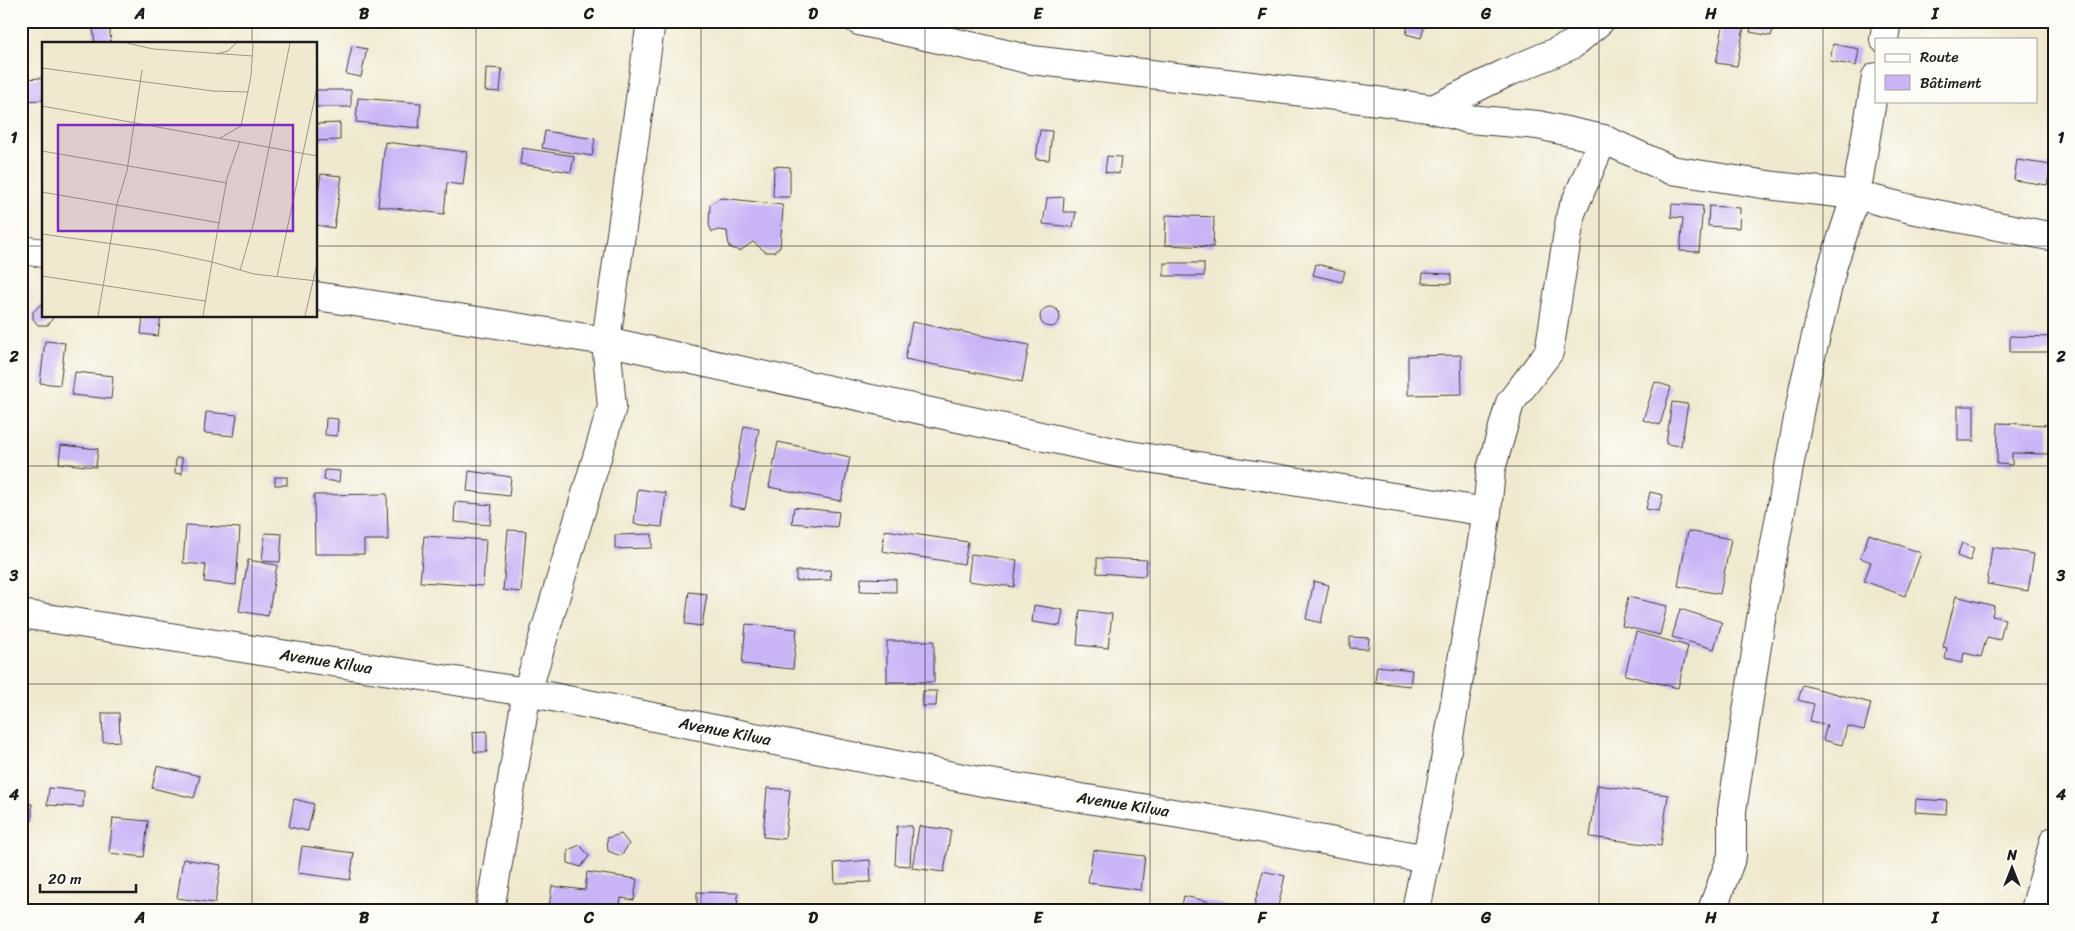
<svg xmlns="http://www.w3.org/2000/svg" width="2075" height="931" font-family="Sriracha,sans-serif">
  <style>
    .building { fill: #cab4f6 }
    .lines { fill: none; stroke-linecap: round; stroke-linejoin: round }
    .minor-casing { stroke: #3c3b37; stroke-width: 30 }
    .minor { stroke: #fff; stroke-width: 28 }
    .grid { fill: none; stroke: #1c1c1c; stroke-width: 1; stroke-opacity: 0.55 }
    .labels { text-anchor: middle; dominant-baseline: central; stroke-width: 4.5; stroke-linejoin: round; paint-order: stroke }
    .street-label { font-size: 16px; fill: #1c1c1c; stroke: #fdfcf7 }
    .inset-road { fill: none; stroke: #9b9787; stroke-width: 1 }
    .view { fill: #7b2cbf; fill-opacity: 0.15; stroke: #7b2cbf; stroke-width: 2.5 }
    .inset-edge { fill: none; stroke: #1c1c1c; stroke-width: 2.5 }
    .neatline { fill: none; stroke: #1c1c1c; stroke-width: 2 }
    .grid-label { font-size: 16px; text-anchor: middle; font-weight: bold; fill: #1c1c1c }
  </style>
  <rect width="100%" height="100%" fill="#fdfcf7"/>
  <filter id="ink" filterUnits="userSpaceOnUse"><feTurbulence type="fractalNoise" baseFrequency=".02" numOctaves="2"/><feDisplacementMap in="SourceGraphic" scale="10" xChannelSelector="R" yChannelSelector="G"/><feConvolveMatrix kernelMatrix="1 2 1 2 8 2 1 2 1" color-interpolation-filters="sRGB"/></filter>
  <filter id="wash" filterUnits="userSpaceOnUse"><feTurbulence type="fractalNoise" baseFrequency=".0096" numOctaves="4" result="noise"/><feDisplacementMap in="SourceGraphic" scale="20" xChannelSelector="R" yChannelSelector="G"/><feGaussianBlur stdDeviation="1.12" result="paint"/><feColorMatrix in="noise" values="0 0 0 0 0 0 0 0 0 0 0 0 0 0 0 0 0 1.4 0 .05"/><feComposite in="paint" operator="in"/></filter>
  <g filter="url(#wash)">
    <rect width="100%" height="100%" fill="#f0e9cf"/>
    <g id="blocks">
      <!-- building -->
      <g class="building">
        <polygon points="92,21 109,21 111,44 95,44"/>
        <polygon points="1409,21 1426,21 1421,38 1406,34"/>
        <polygon points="1434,21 1447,21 1446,25"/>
        <polygon points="1724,21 1745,21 1737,66 1716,63"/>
        <polygon points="1752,21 1775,21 1771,36 1750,32"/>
        <polygon points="1833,44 1859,49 1856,66 1830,61"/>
        <polygon points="352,46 367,49 361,77 346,74"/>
        <polygon points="486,68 502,69 500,92 485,91"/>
        <polygon points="44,78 44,100 21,101 21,79"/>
        <rect x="316" y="90" width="35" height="17"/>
        <polygon points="358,98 421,103 419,128 356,122"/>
        <polygon points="340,123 340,140 316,141 316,124"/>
        <polygon points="1040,130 1052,131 1049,160 1036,159"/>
        <polygon points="545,131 595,139 592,156 542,148"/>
        <polygon points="385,142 467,152 463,185 447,183 444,214 378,206"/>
        <polygon points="522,148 574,156 571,172 520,164"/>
        <polygon points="1107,156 1121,157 1119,174 1105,172"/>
        <polygon points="2017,160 2051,165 2047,185 2014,180"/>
        <polygon points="774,166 790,167 790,197 773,197"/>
        <polygon points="321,174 342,176 334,228 316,225 316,205"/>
        <polygon points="1064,197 1063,212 1076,212 1073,227 1043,224 1047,198"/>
        <polygon points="723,198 782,205 783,209 780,247 774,252 766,252 753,242 740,251 729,247 727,231 718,230 712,232 709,225 710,205 718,199"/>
        <polygon points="1672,204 1703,206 1699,252 1680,251 1683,218 1671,217"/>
        <polygon points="1709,206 1740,208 1739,228 1708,226"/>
        <polygon points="1166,215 1214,217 1213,247 1165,245"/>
        <rect x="1164" y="263" width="40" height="13"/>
        <polygon points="1316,264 1345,271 1342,282 1313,275"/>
        <polygon points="1423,273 1451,274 1451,284 1422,283"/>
        <polygon points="40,305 44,305 44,316 54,316 48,325 38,325 33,319 33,312"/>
        <circle cx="1050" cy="317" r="10"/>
        <polygon points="143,316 161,316 158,336 141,334"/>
        <polygon points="912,322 1029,345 1022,382 905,359"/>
        <polygon points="2010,336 2054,337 2054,352 2010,352"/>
        <polygon points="45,341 65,343 60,385 40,383"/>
        <polygon points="1461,355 1462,394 1408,395 1408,356"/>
        <polygon points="75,372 113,376 111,399 72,395"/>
        <polygon points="2054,379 2054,403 2052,403 2051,380"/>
        <polygon points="1655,382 1671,387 1660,425 1643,420"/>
        <polygon points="1672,402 1688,404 1681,446 1666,444"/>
        <rect x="1958" y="406" width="16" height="35"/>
        <polygon points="206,412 237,415 234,436 204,433"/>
        <polygon points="326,418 338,419 337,436 325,435"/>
        <polygon points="1998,423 2049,425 2048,454 2012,453 2012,465 1997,464"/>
        <polygon points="744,426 759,429 745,509 730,506"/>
        <polygon points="778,442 850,457 841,501 769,487"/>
        <polygon points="61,445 98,449 96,467 59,463"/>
        <polygon points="176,458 182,458 182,474 175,473"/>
        <polygon points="325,470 340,471 339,482 324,480"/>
        <polygon points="469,471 511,477 509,496 467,491"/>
        <rect x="275" y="477" width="12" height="8"/>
        <polygon points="638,489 666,493 662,527 634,524"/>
        <polygon points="1650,492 1663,495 1659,511 1646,509"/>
        <polygon points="387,494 388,540 364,540 364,554 315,554 314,495"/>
        <polygon points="455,502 492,505 490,525 454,522"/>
        <polygon points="794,507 839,512 837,527 792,523"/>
        <polygon points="186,525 240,528 236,585 204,582 206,565 183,563"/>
        <polygon points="508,530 526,531 521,592 503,590"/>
        <polygon points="885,530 968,542 964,564 882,551"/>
        <polygon points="1688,531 1731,539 1720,594 1678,586"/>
        <polygon points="265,533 282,534 280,562 262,561"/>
        <polygon points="652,534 652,548 615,549 615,535"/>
        <polygon points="1869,534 1921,553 1905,596 1864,581 1871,562 1860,558"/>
        <polygon points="424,536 486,540 483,586 420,582"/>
        <polygon points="1962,543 1974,548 1970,561 1957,556"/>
        <polygon points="1992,547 2034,554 2028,591 1987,584"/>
        <polygon points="971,554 1017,560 1014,587 968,581"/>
        <polygon points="1097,558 1147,560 1145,576 1097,573"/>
        <polygon points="248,560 277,565 268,616 239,611"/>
        <polygon points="830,570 831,580 796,581 796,571"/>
        <polygon points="861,578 896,579 896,592 860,591"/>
        <polygon points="1314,581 1329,585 1321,623 1306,619"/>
        <polygon points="689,592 707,594 702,626 685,624"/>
        <polygon points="1956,596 1994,606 1992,616 2005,619 2000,640 1987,637 1981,657 1964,653 1962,663 1945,659 1947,648 1943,647"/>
        <polygon points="1628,597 1667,606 1660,635 1622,626"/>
        <polygon points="1034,605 1063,610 1060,626 1032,622"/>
        <polygon points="1680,609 1722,622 1714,649 1672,637"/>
        <polygon points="1080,610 1112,614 1108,648 1077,645"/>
        <polygon points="746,624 797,629 793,669 742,664"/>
        <polygon points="1636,632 1688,646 1678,688 1625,675"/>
        <polygon points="1350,637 1369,638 1368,649 1350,648"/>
        <rect x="887" y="641" width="47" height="41"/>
        <polygon points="1377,666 1412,670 1410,686 1375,682"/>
        <polygon points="1803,685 1871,703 1864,730 1847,726 1842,745 1823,740 1827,725 1810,721 1814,704 1798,700"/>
        <polygon points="923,691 937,691 936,706 922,706"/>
        <polygon points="102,713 119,713 120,741 103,742"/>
        <polygon points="487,731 487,752 474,752 473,732"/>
        <polygon points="157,766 200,776 194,798 152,788"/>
        <polygon points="1597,785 1668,795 1661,846 1590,837"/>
        <polygon points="49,788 84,791 83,807 47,805"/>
        <polygon points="767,788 790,790 785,839 763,837"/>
        <polygon points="294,799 314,804 308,831 289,827"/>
        <polygon points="1916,799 1947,801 1946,814 1915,812"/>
        <polygon points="21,804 32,804 32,821 21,820"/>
        <polygon points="113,818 148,821 144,857 109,853"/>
        <polygon points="897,826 912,826 910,866 895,865"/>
        <polygon points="919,826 951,830 944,872 912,868"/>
        <polygon points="621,834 629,844 621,856 608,851 607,838"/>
        <polygon points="580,845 589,856 581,867 568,863 568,850"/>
        <polygon points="302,846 354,853 350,880 298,873"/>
        <polygon points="1093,850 1145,856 1141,890 1088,883"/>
        <polygon points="183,859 221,865 215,903 177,898"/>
        <polygon points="870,860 871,882 835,883 834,863"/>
        <polygon points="1263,871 1285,876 1277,910 1253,910"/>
        <polygon points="587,872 637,879 634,900 621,898 619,910 565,910 549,907 552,886 585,890"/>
        <polygon points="697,892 738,893 737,910 697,910"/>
        <polygon points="1184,896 1242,909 1242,910 1181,910"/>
      </g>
    </g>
  </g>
  <g filter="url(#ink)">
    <use href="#blocks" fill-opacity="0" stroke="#3c3b37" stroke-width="1"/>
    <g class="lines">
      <defs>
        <g id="minor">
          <polyline points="859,21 1032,60 1378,101 1433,109 1468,119 1538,125 1603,139 1671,170 1775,186 1856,195 1911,209 2054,237"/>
          <polyline points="1884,39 1887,21"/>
          <polyline points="1433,109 1504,74 1572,45 1600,21"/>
          <polyline points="21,250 44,253"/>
          <polyline points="316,296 606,341 1123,454 1487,512"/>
          <polyline points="21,614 527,692 983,782 1204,818 1427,859"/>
          <polyline points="490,910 527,692 612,407 606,341 651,21"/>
          <polyline points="1416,910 1438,802 1455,702 1487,512 1491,469 1510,403 1549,352 1571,213 1603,139"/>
          <polyline points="1712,910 1732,856 1732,811 1761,619 1804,386 1833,265 1856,195 1876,77"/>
          <polyline points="2035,910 2054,841"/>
        </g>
      </defs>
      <!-- minor casing -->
      <use href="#minor" class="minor-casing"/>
      <!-- minor -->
      <use href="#minor" class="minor"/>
    </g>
  </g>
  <!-- grid -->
  <path class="grid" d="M252 21V44M476 21V910M701 21V910M925 21V910M1150 21V910M1374 21V910M1599 21V910M1823 21V910M21 246H44M316 246H2054M252 316V910M21 466H2054M21 684H2054"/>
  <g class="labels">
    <!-- street labels -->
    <g class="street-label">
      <text transform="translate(326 661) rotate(9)">Avenue Kilwa</text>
      <text transform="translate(725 731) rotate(11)">Avenue Kilwa</text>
      <text transform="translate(1123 804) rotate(9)">Avenue Kilwa</text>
    </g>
  </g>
  <!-- overview -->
  <g transform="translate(42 42)">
    <rect width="275" height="275" fill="#f0e9cf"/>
    <path class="inset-road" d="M85 1 111 7 211 14M174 12 186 9 194 1M0 26 171 49 206 50M0 64 275 114M178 96 199 84 209 34 211 1M0 109 185 141M0 150 178 181M0 192 114 208 170 220 185 136 198 99M198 229 212 180 248 1M0 234 163 259M235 235 275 45M56 274 75 162 85 129 100 28M161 274 170 220 212 232 275 239M263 274 275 222"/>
    <path class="view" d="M16 83H251V189H16Z"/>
    <rect width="275" height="275" class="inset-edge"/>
  </g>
  <!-- margin -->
  <rect width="2075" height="931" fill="none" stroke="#fdfcf7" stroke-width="55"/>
  <!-- legend -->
  <rect x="1875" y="38" width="162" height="65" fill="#fdfcf7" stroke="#a3a29f"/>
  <rect x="1885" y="54" width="25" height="8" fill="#ffffff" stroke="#a3a29f"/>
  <text x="1920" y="62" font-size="15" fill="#1c1c1c">Route</text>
  <rect x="1885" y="75" width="25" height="15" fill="#cab4f6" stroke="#a3a29f"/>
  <text x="1920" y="88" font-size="15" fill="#1c1c1c">Bâtiment</text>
  <!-- north arrow -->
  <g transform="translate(2012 868)" stroke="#fdfcf7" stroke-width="4" paint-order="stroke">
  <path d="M0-4L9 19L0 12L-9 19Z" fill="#1c1c1c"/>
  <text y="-8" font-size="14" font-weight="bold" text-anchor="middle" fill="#1c1c1c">N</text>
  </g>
  <!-- scale -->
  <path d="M40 884v8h96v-8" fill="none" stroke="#1c1c1c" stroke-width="2.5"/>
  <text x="48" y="884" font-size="15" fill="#1c1c1c" stroke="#fdfcf7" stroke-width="4" paint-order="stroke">20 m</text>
  <rect x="28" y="28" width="2020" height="876" class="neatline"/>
  <g class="grid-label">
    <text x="140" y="19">A</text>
    <text x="364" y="19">B</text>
    <text x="589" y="19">C</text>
    <text x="813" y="19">D</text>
    <text x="1038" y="19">E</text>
    <text x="1262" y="19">F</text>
    <text x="1486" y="19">G</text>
    <text x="1711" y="19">H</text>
    <text x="1935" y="19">I</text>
    <text x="14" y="143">1</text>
    <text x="2061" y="143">1</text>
    <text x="14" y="362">2</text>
    <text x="2061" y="362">2</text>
    <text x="14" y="581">3</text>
    <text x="2061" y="581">3</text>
    <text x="14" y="800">4</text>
    <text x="2061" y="800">4</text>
    <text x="140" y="923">A</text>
    <text x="364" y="923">B</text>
    <text x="589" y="923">C</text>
    <text x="813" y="923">D</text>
    <text x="1038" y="923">E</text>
    <text x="1262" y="923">F</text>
    <text x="1486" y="923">G</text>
    <text x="1711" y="923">H</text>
    <text x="1935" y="923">I</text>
  </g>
</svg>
